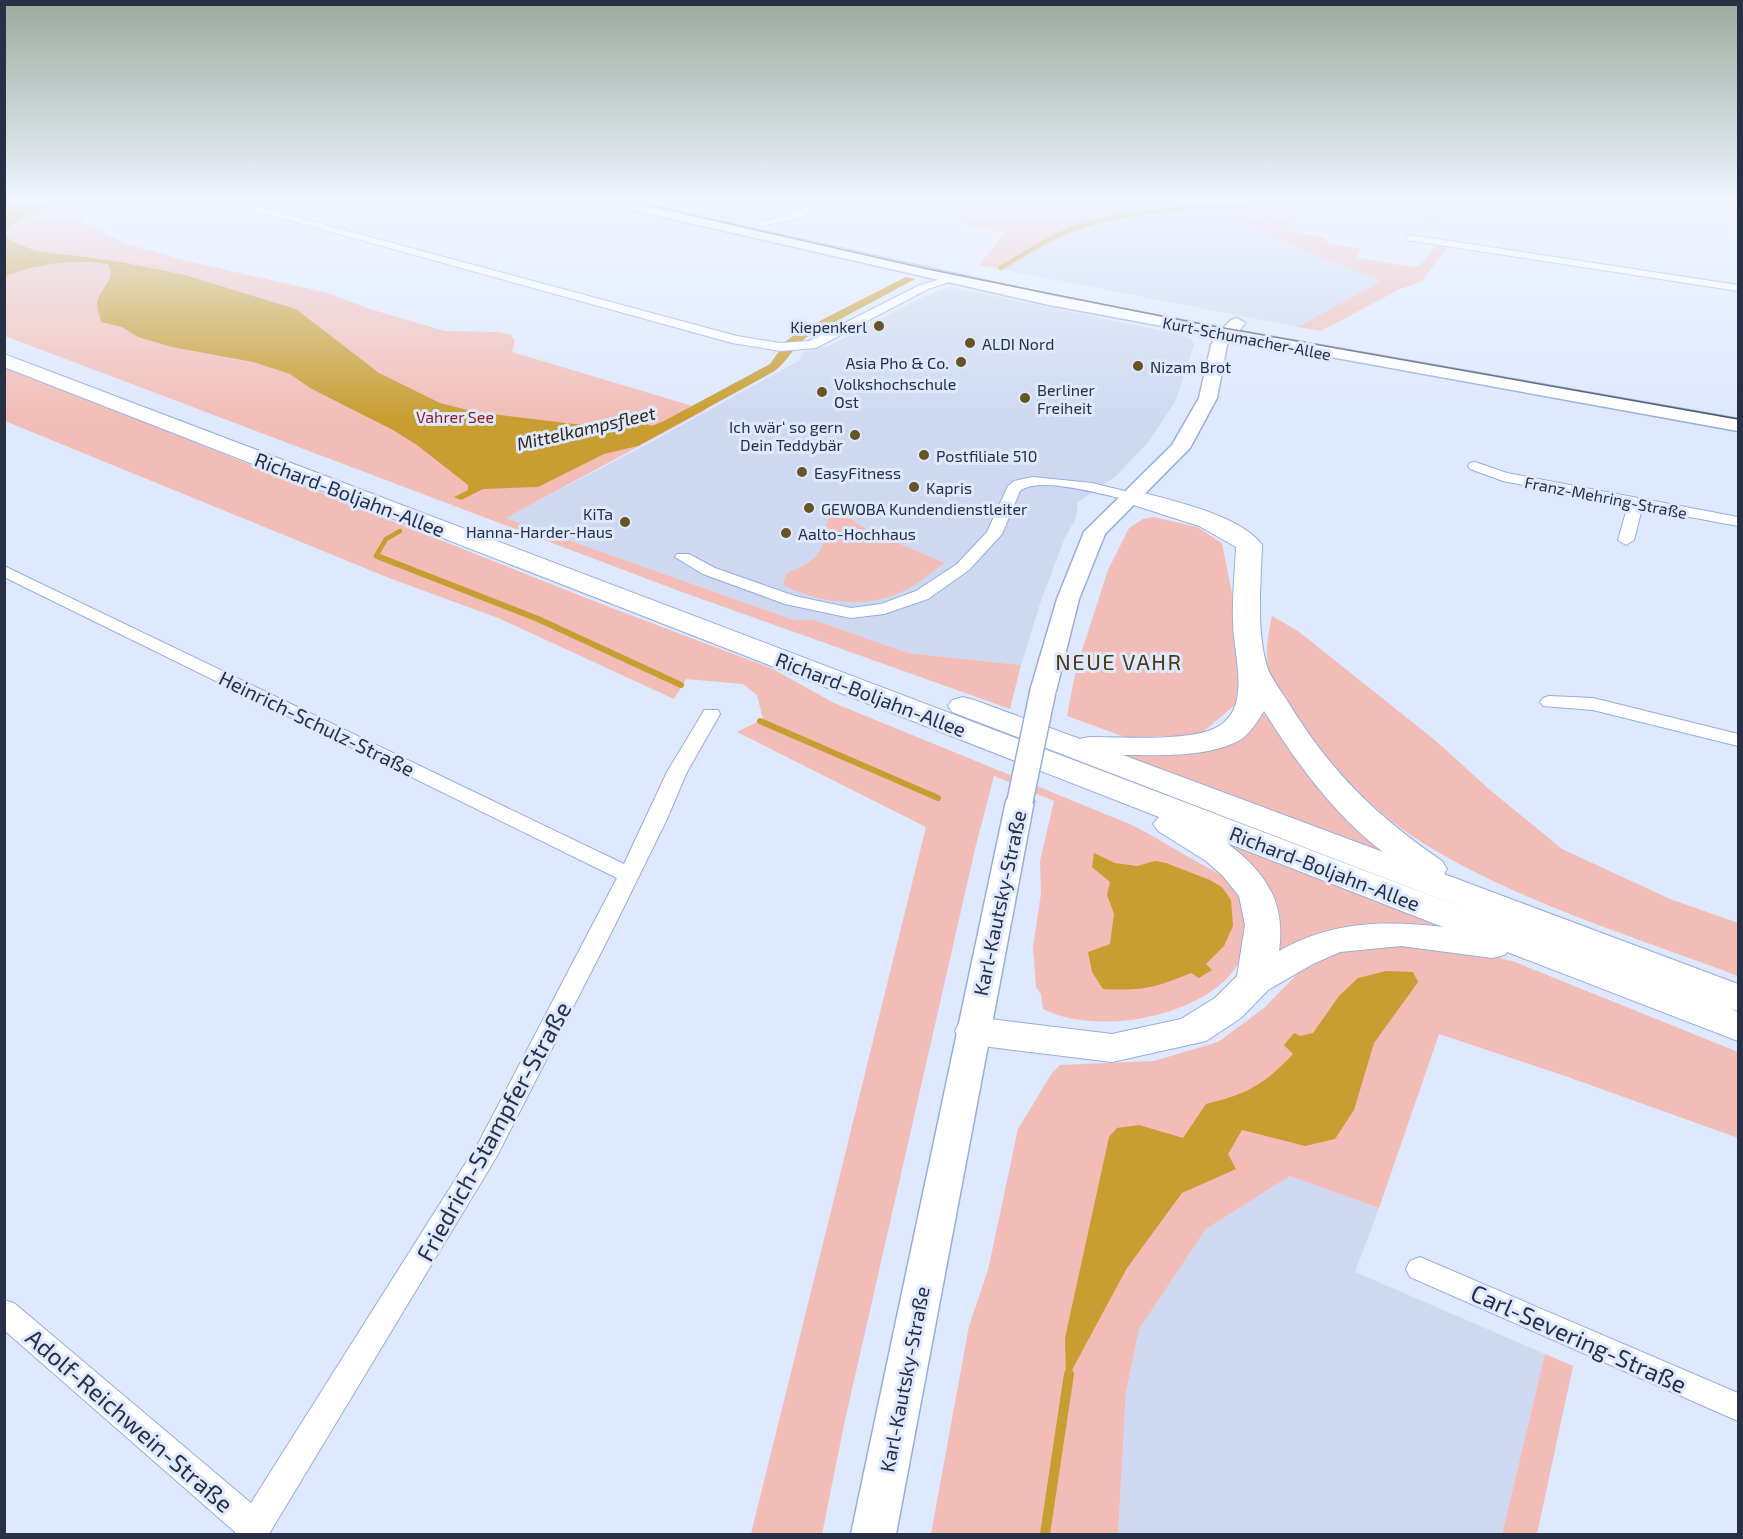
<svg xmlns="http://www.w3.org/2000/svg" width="1743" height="1539" font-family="'Exo 2',sans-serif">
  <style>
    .built { fill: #ced9f1 }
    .green { fill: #f2bdb6 }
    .water { fill: #c89d31 }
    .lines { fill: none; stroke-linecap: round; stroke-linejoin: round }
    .stream-far3 { stroke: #c89d31; stroke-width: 4 }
    .stream-far2 { stroke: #c89d31; stroke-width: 4.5 }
    .stream-far1 { stroke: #c89d31; stroke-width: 6 }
    .stream { stroke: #c89d31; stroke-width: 10 }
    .street-casing { stroke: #96ade0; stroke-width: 2 }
    .secondary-casing { stroke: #96ade0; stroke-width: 3 }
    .primary-casing { stroke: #96ade0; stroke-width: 2 }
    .street { fill: #fff; fill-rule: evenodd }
    .secondary { fill: #fff; fill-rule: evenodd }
    .primary { fill: #fff; fill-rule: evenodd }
    .tram { stroke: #495368; stroke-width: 1.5 }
    .secondary-bridge-casing { stroke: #96ade0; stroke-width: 28; stroke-linecap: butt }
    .secondary-bridge { stroke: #fff; stroke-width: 25 }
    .poi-dot { fill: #685322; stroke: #dee8fe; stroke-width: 2 }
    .labels { text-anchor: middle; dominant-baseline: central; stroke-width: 6; stroke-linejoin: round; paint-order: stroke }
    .far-poi-label { font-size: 16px; fill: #273045; stroke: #dee8fe; text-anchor: start }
    .far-street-label { font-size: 16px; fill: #273045; stroke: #dee8fe }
    .far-park-label { font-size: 16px; fill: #911a1b; stroke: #dee8fe }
    .far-water-label { font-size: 18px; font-style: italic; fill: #332913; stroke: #dee8fe }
    .street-label { font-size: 20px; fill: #273045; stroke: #dee8fe }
    .quarter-label { font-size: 22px; letter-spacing: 1.5px; fill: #4c3b14; stroke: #dee8fe }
    .near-street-label { font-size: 24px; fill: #273045; stroke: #dee8fe }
  </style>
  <rect width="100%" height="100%" fill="#dee8fe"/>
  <!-- built -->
  <g class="built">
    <polygon points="1316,203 1442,203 1442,211 1436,221"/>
    <polygon points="1214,209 1296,247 1382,281 1298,327 1005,270 1053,242 1087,227 1127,217"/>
    <polygon points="951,287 1183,335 1192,339 1194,345 1175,402 1149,441 1116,476 1078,502 1076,518 1064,540 1041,601 1021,665 908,653 814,620 794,620 505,518 642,447 800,360 803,352 829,346 925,296"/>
    <polygon points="1290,1176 1379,1208 1355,1272 1545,1354 1502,1534 1118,1534 1126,1393 1139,1329 1206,1229"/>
  </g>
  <!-- green -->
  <g class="green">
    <polygon points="4,203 123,203 77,219 127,244 187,261 328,293 370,309 445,331 500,332 511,335 515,341 512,352 706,410 506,518 794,620 814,620 908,653 1021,665 1010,709 682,592 5,336"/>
    <polygon points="925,203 1316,203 1285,230 1325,238 1327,243 1362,249 1356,258 1415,267 1422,263 1435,246 1447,248 1421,282 1400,289 1321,331 1298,327 1381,281 1296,247 1214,209 1127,217 1087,227 1053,242 1005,270 979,265 1005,232 973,227"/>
    <path d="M5 367 596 602 773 669 834 703 1132 825C1168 843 1201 867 1237 882 1241 889 1245 896 1248 903 1250 910 1246 951 1243 958 1242 962 1237 966 1235 969 1199 1018 1096 1036 1043 1009L1041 994 1036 987 1033 947 1041 893 1040 861 1054 801 994 776 975 849 845 1420 822 1534H751L926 827 737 732 763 719 757 695 743 684 686 679 674 699 498 618 389 578 5 421Z"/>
    <path d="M830 516 849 518 868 530 944 563C930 574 917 585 901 592 865 609 818 603 783 585L786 574C800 567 819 560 823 544 825 534 825 526 830 516Z"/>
    <polygon points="1154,517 1197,527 1222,543 1233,598 1241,667 1235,705 1198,736 1125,737 1067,716 1076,669 1108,570 1129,528 1143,519"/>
    <path d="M1272 616 1298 631 1436 741 1490 790 1562 849 1670 899 1738 923V976C1630 935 1505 898 1409 834 1380 814 1355 789 1331 764 1306 739 1270 698 1267 661 1266 646 1269 630 1272 616Z"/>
    <polygon points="1262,712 1314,771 1351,826 1380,848 1378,851 1117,756 1125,753 1171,750"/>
    <polygon points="1216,835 1456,928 1434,929 1271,966"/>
    <polygon points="1369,942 1465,948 1515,962 1738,1052 1738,1138 1568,1077 1439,1034 1379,1208 1290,1176 1206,1229 1139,1329 1126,1393 1118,1534 931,1534 969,1326 988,1270 1018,1129 1052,1073 1060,1065 1154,1061 1218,1042 1264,1008 1305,966 1344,948"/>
    <polygon points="1545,1354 1573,1366 1537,1534 1502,1534"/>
  </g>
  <!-- water -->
  <g class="water">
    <polygon points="5,203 10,204 50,203 5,229"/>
    <path d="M4 235 13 242 36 251 115 261 181 274 296 309 379 373 440 403 475 412 574 424 608 425 640 422 652 426 664 421 770 364 786 341 798 332 906 277 915 279 807 337C793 346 788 362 773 372L638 446 604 454 538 487 483 489 461 500 454 497 468 490V485L417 445 393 430 310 388 290 374 253 362 172 347 138 337 122 327 101 322C100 316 97 309 97 303 99 289 118 278 108 264 72 259 39 264 5 276Z"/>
    <path d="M1094 853 1115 863 1137 866 1155 861 1166 863 1210 880 1222 887 1231 900 1233 926 1224 946 1206 964 1212 970 1199 978 1191 973C1155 988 1142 991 1103 989L1092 972 1088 952 1110 944 1114 914 1107 895 1110 882 1092 867Z"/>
    <path d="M1386 971 1413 972 1418 982 1374 1043 1354 1110 1335 1139 1305 1146 1242 1130 1228 1154 1236 1169 1182 1193 1127 1268 1066 1381 1065 1338 1109 1137 1117 1128 1139 1125 1183 1138 1206 1104C1247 1094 1264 1085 1293 1054L1284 1045 1294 1033 1300 1036 1313 1033 1339 996 1358 978Z"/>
  </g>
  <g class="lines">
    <!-- stream-far3 -->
    <path class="stream-far3" d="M1000 268C1026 253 1052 235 1081 226 1141 207 1205 209 1267 203"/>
    <!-- stream-far2 -->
    <polyline class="stream-far2" points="381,558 376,556 386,539 400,531"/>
    <!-- stream-far1 -->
    <g class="stream-far1">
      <polyline points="377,556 538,619 681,685"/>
      <polyline points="760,721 938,798"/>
    </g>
    <!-- stream -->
    <polyline class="stream" points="1045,1534 1069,1374"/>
    <defs>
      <g id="street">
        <polygon points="227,203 244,203 737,336 780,343 809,341 920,285 952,276 958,279 928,289 816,348 780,351 732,343"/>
        <polygon points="816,203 830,203 793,220 760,226 755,223 787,215"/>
        <polygon points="1411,235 1738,285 1738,291 1407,240 1406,238"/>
        <polygon points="1475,462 1507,473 1738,517 1738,526 1642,508 1634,540 1626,545 1618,540 1628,505 1503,481 1470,469 1468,466 1470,463"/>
        <path d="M1033 477 1092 483 1137 494 1139 497 1132 501C1108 496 1039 475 1020 491L1002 534 969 570 928 599 884 614 851 618 785 604 703 574 675 557 677 554H689L715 568 795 596 851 608 881 604 916 591 957 564 987 532 1008 486 1014 481Z"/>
        <polygon points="4,566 624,864 667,772 702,714 704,710 718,710 720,714 687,772 667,819 613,929 497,1156 269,1534 234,1534 235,1532 4,1330 4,1300 14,1303 251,1503 479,1142 617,878 4,577"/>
        <polygon points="1549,696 1593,698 1738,734 1738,746 1593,710 1543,706 1540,702 1543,698"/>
        <polygon points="1420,1257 1738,1393 1738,1421 1410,1277 1406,1269 1410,1261"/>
      </g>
      <g id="secondary">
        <polygon points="612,203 638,203 1049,295 1223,328 1231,320 1237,318 1245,323 1239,331 1738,419 1738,431 1231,339 1227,345 1217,398 1190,448 1105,534 1079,599 1056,691 1052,696 1043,699 1034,696 1030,691 1057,599 1084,532 1172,445 1199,398 1211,345 1216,336 1049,305 619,207"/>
        <polygon points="1020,793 1030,795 1034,801 896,1534 851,1534 1006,801 1010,795"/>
      </g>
      <path id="primary" d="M4 354 1471 911 952 712 948 706 952 700 963 697 974 700 1080 739 1089 737C1123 737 1176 741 1208 731 1256 716 1233 657 1233 621 1232 596 1235 572 1236 547L1199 526 1124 502 1120 497 1124 492 1132 490C1167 499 1241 515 1262 545 1261 584 1256 625 1266 663 1269 676 1281 691 1288 702 1330 771 1376 816 1442 861L1447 869 1444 874 1738 984V1011L1731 1009 1738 1012V1041L1507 952 1505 955 1492 958 1401 946 1340 952 1313 964 1268 990 1241 1018 1206 1041 1112 1062 974 1045 960 1041 955 1031 960 1021 974 1017 1112 1034 1181 1019 1215 998 1237 976 1245 925 1239 896 1223 876 1206 861 1158 831 1153 824 1159 817 4 367ZM1264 711C1297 763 1333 814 1383 852L1123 755C1159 755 1207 758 1240 740 1250 733 1258 721 1264 711ZM1227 843 1443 927C1384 920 1332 921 1279 951 1286 901 1265 872 1227 843Z"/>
    </defs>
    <!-- street casing -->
    <use href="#street" class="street-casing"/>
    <!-- secondary casing -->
    <use href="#secondary" class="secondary-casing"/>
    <!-- primary casing -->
    <use href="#primary" class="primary-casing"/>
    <!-- street -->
    <use href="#street" class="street"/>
    <!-- secondary -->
    <use href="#secondary" class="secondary"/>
    <!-- primary -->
    <use href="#primary" class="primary"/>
    <!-- tram -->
    <polyline class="tram" points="638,203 928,269 1201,324 1738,419"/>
    <defs>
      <polyline id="secondary-bridge" points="1020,801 1043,691"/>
    </defs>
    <!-- secondary-bridge casing -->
    <use href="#secondary-bridge" class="secondary-bridge-casing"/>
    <!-- secondary-bridge -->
    <use href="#secondary-bridge" class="secondary-bridge"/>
  </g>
  <!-- sky -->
  <linearGradient id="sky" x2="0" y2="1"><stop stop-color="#9bab9f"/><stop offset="0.48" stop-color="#f0f5ff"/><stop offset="1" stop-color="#f0f5ff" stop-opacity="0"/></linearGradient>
  <rect width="1743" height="419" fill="url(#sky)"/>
  <!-- markers -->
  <g class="poi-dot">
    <circle cx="879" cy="326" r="6"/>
    <circle cx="970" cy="343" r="6"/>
    <circle cx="961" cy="362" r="6"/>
    <circle cx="1138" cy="366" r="6"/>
    <circle cx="822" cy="392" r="6"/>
    <circle cx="1025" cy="398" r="6"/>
    <circle cx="855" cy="435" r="6"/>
    <circle cx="924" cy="455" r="6"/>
    <circle cx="802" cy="472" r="6"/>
    <circle cx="914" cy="487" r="6"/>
    <circle cx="809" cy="508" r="6"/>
    <circle cx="625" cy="522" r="6"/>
    <circle cx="786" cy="533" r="6"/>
  </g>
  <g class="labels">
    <!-- far-poi labels -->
    <g class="far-poi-label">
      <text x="867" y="326" text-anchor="end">Kiepenkerl</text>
      <text x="982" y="343">ALDI Nord</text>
      <text x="949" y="362" text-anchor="end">Asia Pho &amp; Co.</text>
      <text x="1150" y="366">Nizam Brot</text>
      <text x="834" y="383">Volkshochschule<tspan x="834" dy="18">Ost</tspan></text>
      <text x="1037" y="389">Berliner<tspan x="1037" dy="18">Freiheit</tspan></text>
      <text x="843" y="426" text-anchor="end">Ich wär‘ so gern<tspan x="843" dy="18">Dein Teddybär</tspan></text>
      <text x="936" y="455">Postfiliale 510</text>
      <text x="814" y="472">EasyFitness</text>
      <text x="926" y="487">Kapris</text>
      <text x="821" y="508">GEWOBA Kundendienstleiter</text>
      <text x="613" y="513" text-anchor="end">KiTa<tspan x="613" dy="18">Hanna-Harder-Haus</tspan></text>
      <text x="798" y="533">Aalto-Hochhaus</text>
    </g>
    <!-- far-street labels -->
    <g class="far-street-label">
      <text transform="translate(1247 338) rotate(11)">Kurt-Schumacher-Allee</text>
      <text transform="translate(1606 497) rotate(11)">Franz-Mehring-Straße</text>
    </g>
    <!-- far-park labels -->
    <g class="far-park-label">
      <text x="455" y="416">Vahrer See</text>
    </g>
    <!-- far-water labels -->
    <g class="far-water-label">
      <text transform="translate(586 428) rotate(-13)">Mittelkampsfleet</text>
    </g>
    <!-- street labels -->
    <g class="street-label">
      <text transform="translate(350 494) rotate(21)">Richard-Boljahn-Allee</text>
      <text transform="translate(871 694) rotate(21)">Richard-Boljahn-Allee</text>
      <text transform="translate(317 723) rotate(26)">Heinrich-Schulz-Straße</text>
      <text transform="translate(1325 868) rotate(21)">Richard-Boljahn-Allee</text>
      <text transform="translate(999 903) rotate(-78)">Karl-Kautsky-Straße</text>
      <text transform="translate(904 1379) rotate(-79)">Karl-Kautsky-Straße</text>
    </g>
    <!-- quarter labels -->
    <g class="quarter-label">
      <text x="1119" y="661">NEUE VAHR</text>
    </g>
    <!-- near-street labels -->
    <g class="near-street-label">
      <text transform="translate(493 1131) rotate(-61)">Friedrich-Stampfer-Straße</text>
      <text transform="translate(1579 1338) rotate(24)">Carl-Severing-Straße</text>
      <text transform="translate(130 1420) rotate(41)">Adolf-Reichwein-Straße</text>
    </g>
  </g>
  <!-- border -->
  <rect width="1743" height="1539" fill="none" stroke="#273045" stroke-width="12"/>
</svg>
